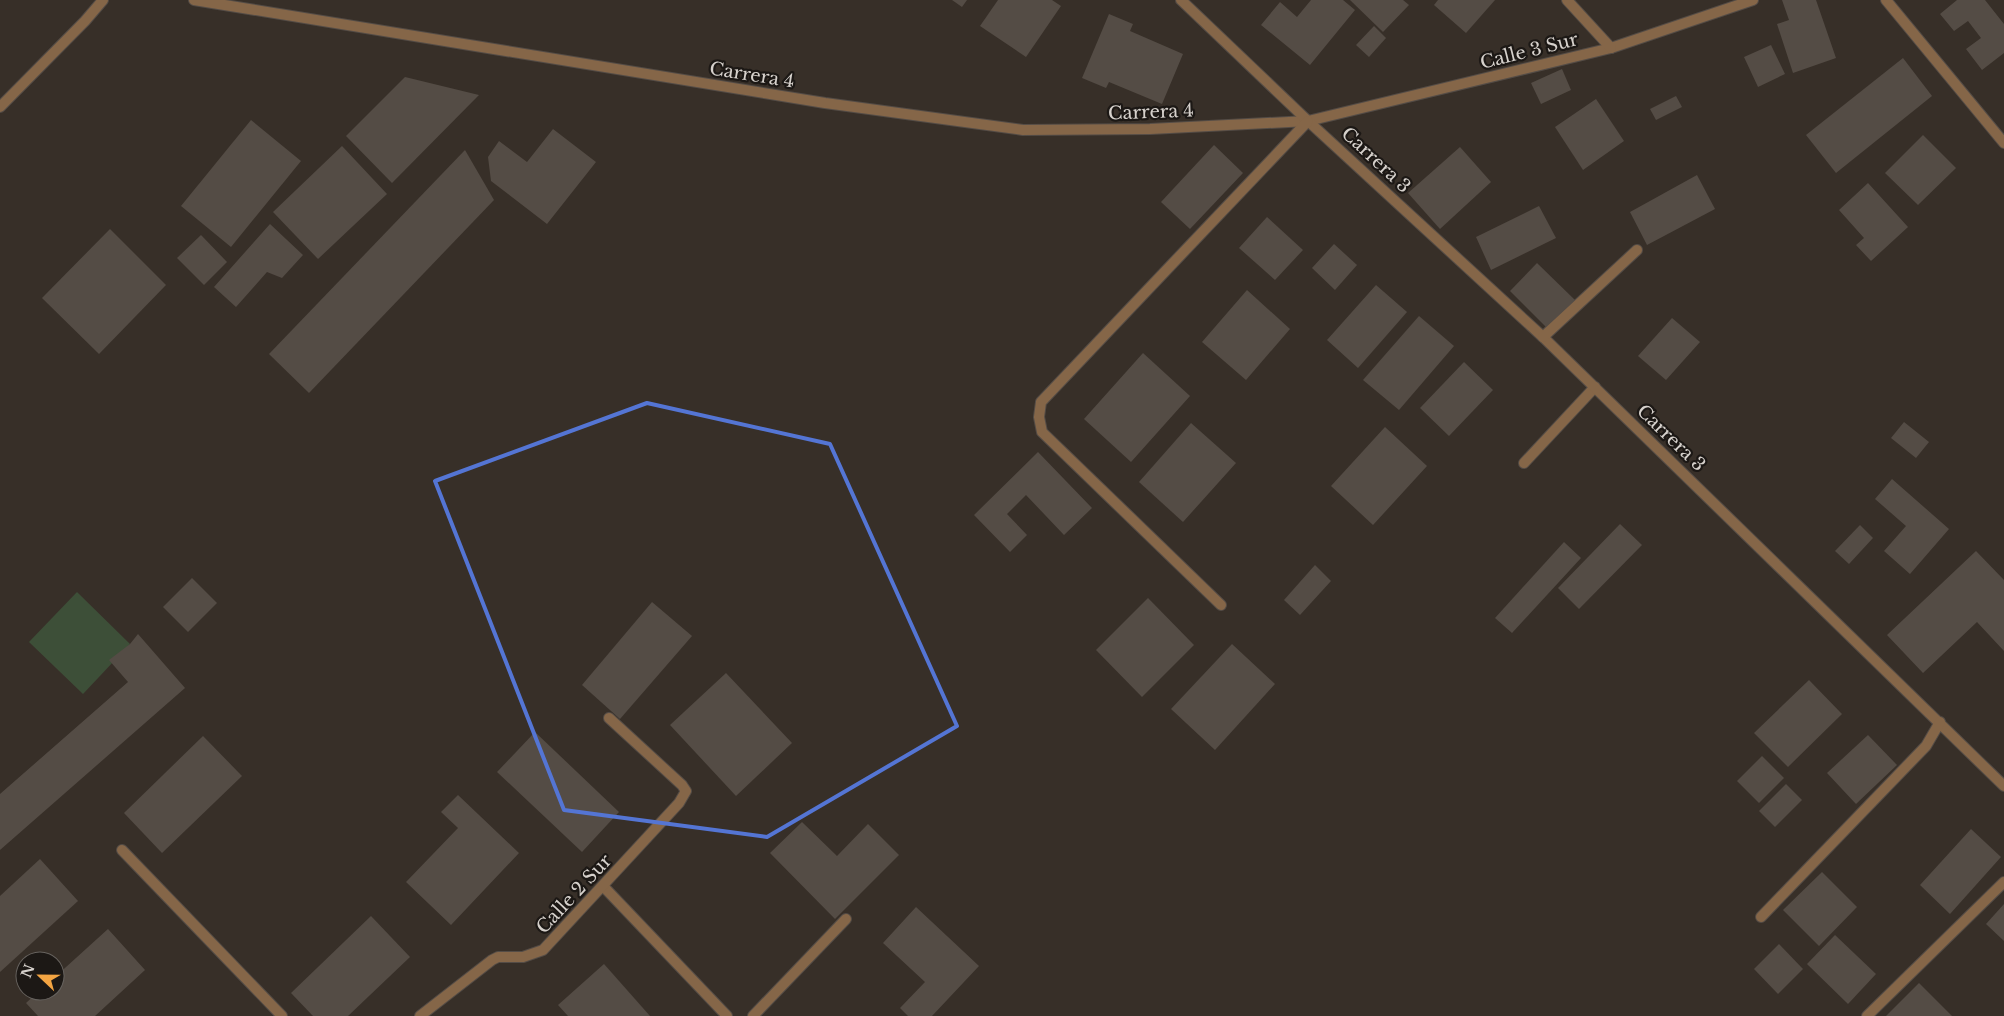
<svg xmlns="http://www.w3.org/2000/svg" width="2004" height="1016" font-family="'Libre Baskerville',serif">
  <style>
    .green { fill: #3d4f38 }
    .building { fill: #544c45 }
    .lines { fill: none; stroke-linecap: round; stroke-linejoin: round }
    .lane-casing { stroke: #544c46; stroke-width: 12 }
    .street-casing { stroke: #544c46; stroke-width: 12 }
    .lane { stroke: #856648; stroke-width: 10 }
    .street { stroke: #856648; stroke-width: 10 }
    .marked { fill: none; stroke: #5475d4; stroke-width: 4; stroke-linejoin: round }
    .labels { text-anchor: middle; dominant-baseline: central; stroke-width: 4.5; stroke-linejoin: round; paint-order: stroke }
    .street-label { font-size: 18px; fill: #d6d1cc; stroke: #1c1815 }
  </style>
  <rect width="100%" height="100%" fill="#372f28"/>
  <!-- green -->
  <polygon class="green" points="77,592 130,644 83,694 29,642"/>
  <!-- building -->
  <g class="building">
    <polygon points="952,0 967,0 962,7"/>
    <polygon points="998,0 1052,0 1061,6 1026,57 980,26"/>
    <polygon points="1311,0 1343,0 1355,10 1310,65 1261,25 1280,2 1297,17"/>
    <polygon points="1350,0 1403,0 1409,5 1383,32"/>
    <polygon points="1438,0 1495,0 1466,33 1434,5"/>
    <polygon points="1782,0 1816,0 1836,58 1793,73 1777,24 1789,20"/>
    <polygon points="1957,0 1985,0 2004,24 2004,53 1982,70 1966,49 1981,38 1968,21 1954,31 1940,14"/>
    <polygon points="1109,14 1133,24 1130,31 1183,54 1162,104 1109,82 1106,88 1082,78"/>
    <polygon points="1374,26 1386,38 1369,57 1356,45"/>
    <polygon points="1771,45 1785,74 1758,87 1744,57"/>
    <polygon points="1903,58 1932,96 1836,173 1806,135"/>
    <polygon points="1562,69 1571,90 1541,104 1531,83"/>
    <polygon points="405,77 479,95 392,183 346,136"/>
    <polygon points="1676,96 1682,107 1656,120 1650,109"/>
    <polygon points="1596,99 1624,141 1583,170 1555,127"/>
    <polygon points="251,120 301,161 231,247 181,206"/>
    <polygon points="553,129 596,162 547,224 491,181 488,157 499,141 527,162"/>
    <polygon points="1923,135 1956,168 1918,205 1885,173"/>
    <polygon points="1214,145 1243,173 1190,229 1161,202"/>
    <polygon points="342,146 387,194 318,259 273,212"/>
    <polygon points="1460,147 1491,182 1440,229 1408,193"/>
    <polygon points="465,150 494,200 309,393 269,354"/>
    <polygon points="1697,175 1715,209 1647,245 1630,212"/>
    <polygon points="1868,183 1908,227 1871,261 1856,245 1864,238 1839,210"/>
    <polygon points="1539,206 1556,238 1491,270 1476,237"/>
    <polygon points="1267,217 1303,250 1275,280 1239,248"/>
    <polygon points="270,224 303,255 282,278 267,272 236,307 214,287"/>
    <polygon points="110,229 166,285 99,354 42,298"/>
    <polygon points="201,235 227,262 204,285 177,258"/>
    <polygon points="1334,244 1357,265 1335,290 1312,268"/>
    <polygon points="1537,263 1576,301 1548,329 1510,291"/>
    <polygon points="1376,285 1407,312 1358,368 1327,340"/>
    <polygon points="1247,290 1290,329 1246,380 1202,342"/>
    <polygon points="1419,316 1454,346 1399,410 1363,380"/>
    <polygon points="1672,318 1700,342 1666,380 1638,356"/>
    <polygon points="1143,353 1190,396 1131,462 1084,419"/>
    <polygon points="1464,362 1493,390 1449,436 1420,408"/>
    <polygon points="1904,422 1929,442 1916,458 1891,438"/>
    <polygon points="1191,423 1236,463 1183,522 1139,482"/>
    <polygon points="1385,427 1427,466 1373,525 1331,486"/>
    <polygon points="1038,452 1092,508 1064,535 1026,495 1007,514 1027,535 1010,552 974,515"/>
    <polygon points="1892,479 1949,529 1910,574 1884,551 1906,526 1875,499"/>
    <polygon points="1620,524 1642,545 1579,609 1558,588"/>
    <polygon points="1860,525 1873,538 1849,564 1835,551"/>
    <polygon points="1564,542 1581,558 1512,633 1495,618"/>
    <polygon points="1976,551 2004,580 2004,651 1977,622 1923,673 1887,635"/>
    <polygon points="1315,565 1331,581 1300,615 1284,600"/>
    <polygon points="192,578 217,603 188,632 163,607"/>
    <polygon points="1148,598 1194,645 1142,697 1096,650"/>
    <polygon points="652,602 692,636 620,719 582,685"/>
    <polygon points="138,634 185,688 0,850 0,794 128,682 109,660 130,644"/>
    <polygon points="1232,644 1275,684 1215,750 1171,709"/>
    <polygon points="726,673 792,743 736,796 670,725"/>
    <polygon points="1809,680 1842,714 1788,767 1754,733"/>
    <polygon points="535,732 619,812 582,852 497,772"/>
    <polygon points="1868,735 1897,765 1856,804 1827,773"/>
    <polygon points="203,736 242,776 162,853 124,813"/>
    <polygon points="1762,756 1784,778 1759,803 1737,781"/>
    <polygon points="1786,784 1802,800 1775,827 1759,811"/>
    <polygon points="458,795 519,853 451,925 406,882 458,828 441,812"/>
    <polygon points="802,822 837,856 868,824 899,855 835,919 770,853"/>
    <polygon points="1971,829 2001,857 1950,914 1920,885"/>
    <polygon points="40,859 78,901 0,972 0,896"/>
    <polygon points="1822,872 1857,907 1819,946 1783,910"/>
    <polygon points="2004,904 2004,941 1986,924"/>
    <polygon points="916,907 979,966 932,1016 908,1016 900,1008 925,982 883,943"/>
    <polygon points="371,916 410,957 348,1016 313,1016 291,993"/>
    <polygon points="108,929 145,970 95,1016 38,1016 26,1003 39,991 55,991 55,977"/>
    <polygon points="1835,935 1876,974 1848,1004 1807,964"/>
    <polygon points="1779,944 1803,969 1778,994 1754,969"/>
    <polygon points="604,964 650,1016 568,1016 558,1005"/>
    <polygon points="1919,983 1952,1016 1886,1016"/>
  </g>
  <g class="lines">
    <defs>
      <polyline id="lane" points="1524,463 1595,387"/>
      <g id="street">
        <polyline points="194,0 825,103 1023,130 1150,129 1308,121 1611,48 1753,0"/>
        <polyline points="1181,0 1308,121 1543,337 2004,786"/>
        <polyline points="1567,0 1611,48"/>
        <polyline points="1886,0 2004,143"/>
        <polyline points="0,107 85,21 103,0"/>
        <polyline points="1543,337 1637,250"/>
        <polyline points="1221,605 1042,432 1039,417 1041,402 1308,121"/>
        <polyline points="122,850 282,1016"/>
        <polyline points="603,886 727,1016"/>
        <polyline points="1761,917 1926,746 1940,722"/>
        <polyline points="420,1016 492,960 498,957 523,957 543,950 679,803 686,791 682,785 609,718"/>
        <polyline points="753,1016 846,919"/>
        <polyline points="1867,1016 2004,882"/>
      </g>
    </defs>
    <!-- lane casing -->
    <use href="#lane" class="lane-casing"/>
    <!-- street casing -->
    <use href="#street" class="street-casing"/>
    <!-- lane -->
    <use href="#lane" class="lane"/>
    <!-- street -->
    <use href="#street" class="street"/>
  </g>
  <!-- marked area -->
  <path class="marked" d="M647 403 830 444 957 726 767 837 564 810 435 481Z"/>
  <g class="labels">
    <!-- street labels -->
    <g class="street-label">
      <text transform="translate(1529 51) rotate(-14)">Calle 3 Sur</text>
      <text transform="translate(752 75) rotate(9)">Carrera 4</text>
      <text transform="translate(1151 112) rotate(-2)">Carrera 4</text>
      <text transform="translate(1376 160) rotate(43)">Carrera 3</text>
      <text transform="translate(1671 438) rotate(44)">Carrera 3</text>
      <text transform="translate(574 894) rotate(-47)">Calle 2 Sur</text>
    </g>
  </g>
  <!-- north arrow -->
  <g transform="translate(40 976) rotate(292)"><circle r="24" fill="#1c1815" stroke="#66625e"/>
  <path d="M0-4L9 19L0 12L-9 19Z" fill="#f3a442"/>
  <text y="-8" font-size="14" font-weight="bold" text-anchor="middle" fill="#d6d1cc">N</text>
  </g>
</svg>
